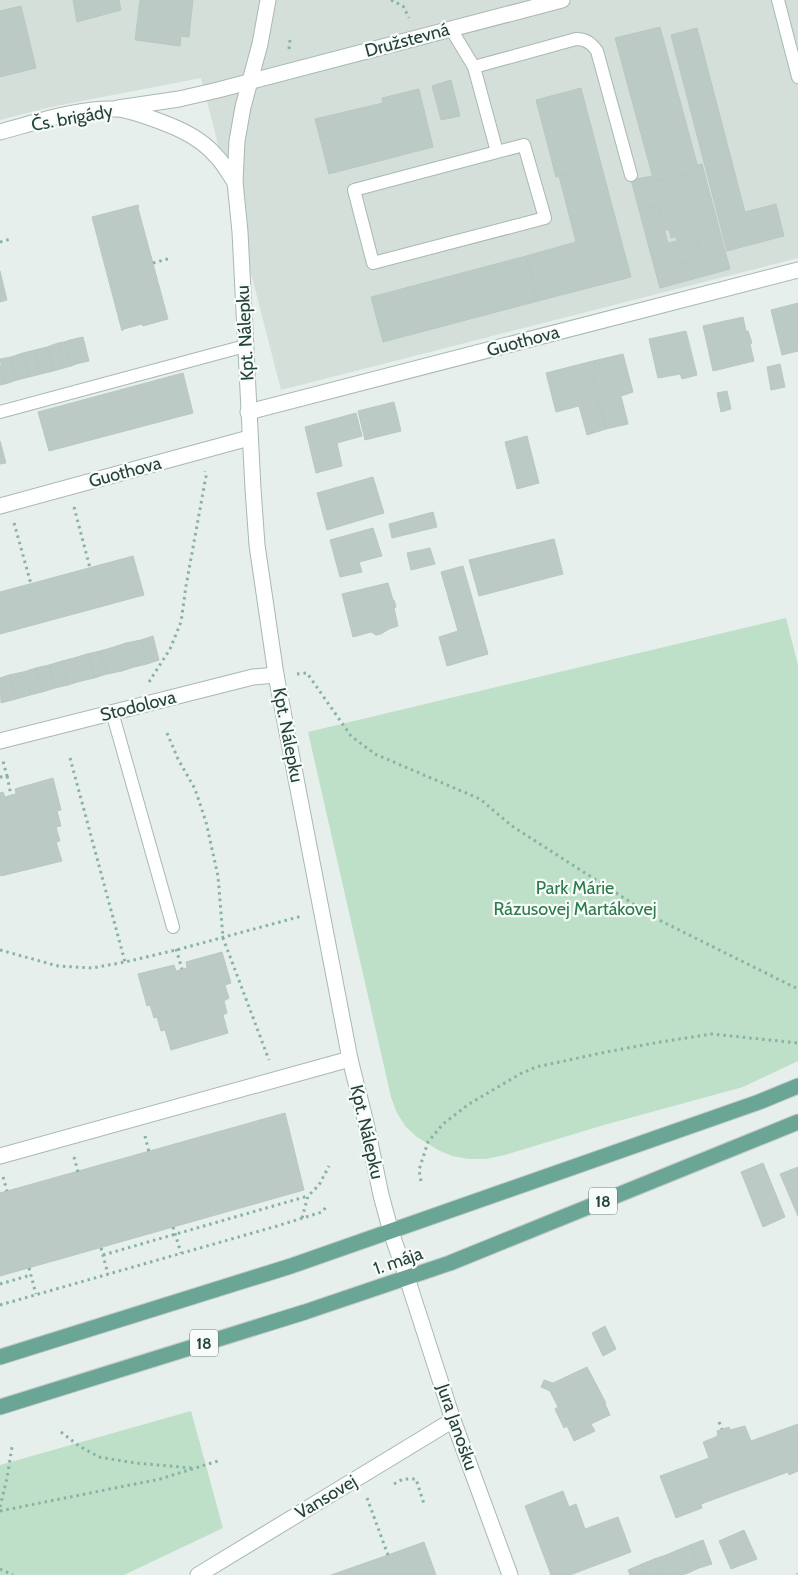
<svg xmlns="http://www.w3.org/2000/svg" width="798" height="1575" font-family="Cabin,sans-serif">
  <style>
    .built { fill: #d4dfda }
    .green { fill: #bfe0c8 }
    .building { fill: #bbcac4; stroke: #b8c9c2 }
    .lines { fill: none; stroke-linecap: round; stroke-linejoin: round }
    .lane-casing { stroke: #a8b8b2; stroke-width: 14 }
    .street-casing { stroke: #a8b8b2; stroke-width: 17 }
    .primary-casing { stroke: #c2cac8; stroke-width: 17 }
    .path { stroke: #86b3a5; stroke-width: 3; stroke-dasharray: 2.5 4; stroke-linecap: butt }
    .lane { stroke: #fff; stroke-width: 12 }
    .street { stroke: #fff; stroke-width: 15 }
    .primary { stroke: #6aa596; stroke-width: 15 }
    .labels { text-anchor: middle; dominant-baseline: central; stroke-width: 4.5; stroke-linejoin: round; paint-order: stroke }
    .shield { fill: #f7fbf9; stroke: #637a73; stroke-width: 1 }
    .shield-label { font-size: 16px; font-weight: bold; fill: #24423a }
    .street-label { font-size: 18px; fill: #24423a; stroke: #f7fbf9 }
    .park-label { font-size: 18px; fill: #2d7a4b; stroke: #f7fbf9 }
  </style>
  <rect width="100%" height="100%" fill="#e6efeb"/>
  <!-- built -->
  <polygon class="built" points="0,0 798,0 798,258 281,390 201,78 51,107 0,120"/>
  <!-- green -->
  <g class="green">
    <polygon points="786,618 798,665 798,1061 743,1087 604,1125 505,1155 486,1159 469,1159 452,1156 438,1150 417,1137 406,1127 397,1113 391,1097 308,732"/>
    <polygon points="191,1411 223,1528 124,1575 0,1575 0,1465"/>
  </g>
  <!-- building -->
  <g class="building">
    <polygon points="73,0 119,0 121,10 77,22"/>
    <polygon points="140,0 193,0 189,37 181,36 180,46 135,40"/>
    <polygon points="21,6 36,68 0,77 0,11"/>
    <polygon points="660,27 699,171 654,182 615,38"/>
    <polygon points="697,28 745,212 776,204 784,236 727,251 671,35"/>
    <polygon points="451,80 460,116 441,120 432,86"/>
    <polygon points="581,88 601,164 556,177 536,100"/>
    <polygon points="419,89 433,147 329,174 315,119 383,103 382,98"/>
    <polygon points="601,164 631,277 538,301 526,256 576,242 559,176"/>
    <polygon points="702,164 730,269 660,288 655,270 701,258 695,237 677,242 676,237 671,238 669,230 664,230 658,205 639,210 631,180 652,176 654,182 699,171 697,165"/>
    <polygon points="138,205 139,207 138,208 168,319 143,326 142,324 124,329 122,331 92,217"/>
    <polygon points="658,205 668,243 695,237 701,258 655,270 639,210"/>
    <polygon points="526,256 538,301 383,342 371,297"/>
    <polygon points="0,271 7,300 0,302"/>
    <polygon points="798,303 798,351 782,355 771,310"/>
    <polygon points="743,317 746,331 748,331 752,343 750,344 754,361 713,371 703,326"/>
    <polygon points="686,331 697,375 682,379 680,374 658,378 649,339"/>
    <polygon points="83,337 89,361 76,364 70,340"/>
    <polygon points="70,340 76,364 71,366 64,342"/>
    <polygon points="64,342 71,366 64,368 58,343"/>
    <polygon points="58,343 64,368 53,371 47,347"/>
    <polygon points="47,347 53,371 41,374 35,350"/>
    <polygon points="35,350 41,374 29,377 23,353"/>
    <polygon points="23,353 29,377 17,380 11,357"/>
    <polygon points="623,354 633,392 621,396 628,424 606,429 591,375 597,373 593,361"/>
    <polygon points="11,357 17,380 5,384 0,359"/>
    <polygon points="593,361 597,373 591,375 606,429 587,435 579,406 556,412 546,373"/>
    <polygon points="780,364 785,387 771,390 767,367"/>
    <polygon points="0,365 5,384 0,385"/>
    <polygon points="183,373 193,413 49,451 38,412"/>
    <polygon points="727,391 731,409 721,412 717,393"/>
    <polygon points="394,402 401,431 365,440 358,411"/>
    <polygon points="356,413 362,436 337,443 342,466 316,473 305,427"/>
    <polygon points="527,436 539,483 517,489 505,442"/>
    <polygon points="0,441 6,463 0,464"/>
    <polygon points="373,477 384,513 327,530 317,493"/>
    <polygon points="433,512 437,527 392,538 389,524"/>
    <polygon points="373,528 382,556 359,562 362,572 340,577 330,540"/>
    <polygon points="554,539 563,574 479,596 469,560"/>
    <polygon points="430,548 435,564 411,570 407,553"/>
    <polygon points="133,556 144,595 0,634 0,592"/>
    <polygon points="463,566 488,654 447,666 439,637 458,631 441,572"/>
    <polygon points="388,583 393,600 394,600 396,607 394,608 398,626 389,629 381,634 376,635 371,632 353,637 342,594"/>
    <polygon points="153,636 159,660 147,664 141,640"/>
    <polygon points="141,640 147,664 134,667 126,643"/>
    <polygon points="126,643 134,667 122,671 114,647"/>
    <polygon points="114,647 122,671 107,674 100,651"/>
    <polygon points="100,651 107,674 94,678 87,654"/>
    <polygon points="87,654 94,678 81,681 74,658"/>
    <polygon points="74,658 81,681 68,685 62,661"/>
    <polygon points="62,661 68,685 55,688 49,665"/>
    <polygon points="49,665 55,688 42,692 36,668"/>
    <polygon points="36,668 42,692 30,695 23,672"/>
    <polygon points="23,672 30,695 16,699 9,675"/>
    <polygon points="9,675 16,699 1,703 0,678"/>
    <polygon points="53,778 61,810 57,811 61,826 56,827 60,841 56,842 62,861 1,876 0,872 0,793 3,792 5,797 11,795 16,794 15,789"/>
    <polygon points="222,952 231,983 225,985 229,998 224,1001 227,1013 223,1015 228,1033 171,1050 165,1030 161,1031 157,1017 154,1018 150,1005 147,1006 138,974 174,965 176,971 187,968 186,962"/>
    <polygon points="285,1113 304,1190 0,1276 0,1193"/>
    <polygon points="763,1163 785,1217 763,1227 741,1172"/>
    <polygon points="798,1167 798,1216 780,1174"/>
    <polygon points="605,1326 616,1349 603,1356 592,1333"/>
    <polygon points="587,1367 606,1403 605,1404 610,1415 591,1424 595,1431 574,1441 567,1426 564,1428 555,1409 558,1407 550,1391 541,1387 544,1380 553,1383"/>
    <polygon points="798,1424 798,1471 789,1475 788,1472 701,1504 702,1508 676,1518 660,1476 709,1458 703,1442 716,1437 718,1434 717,1431 729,1427 730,1430 745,1426 751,1441"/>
    <polygon points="563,1491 569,1507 576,1504 585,1529 618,1517 631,1552 570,1575 551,1575 525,1506"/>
    <polygon points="744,1530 757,1559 731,1569 719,1541"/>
    <polygon points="703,1540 712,1564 699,1568 690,1545"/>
    <polygon points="424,1542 436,1575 331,1575 388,1555"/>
    <polygon points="690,1545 699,1568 688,1573 678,1550"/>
    <polygon points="678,1550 688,1573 682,1575 674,1575 666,1555"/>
    <polygon points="666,1555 674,1575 660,1575 654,1559"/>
    <polygon points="654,1559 660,1575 647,1575 642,1564"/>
    <polygon points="642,1564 647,1575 630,1575 628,1570"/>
  </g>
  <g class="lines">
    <defs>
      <g id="lane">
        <polyline points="778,0 798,77"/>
        <polyline points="451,29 474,67 497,152 354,190 373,263 545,218 524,145 497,152"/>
        <path d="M474 67 576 39C586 39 591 43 597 51L631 175"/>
        <polyline points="0,412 245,346"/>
        <polyline points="112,712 173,927"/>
      </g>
      <g id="street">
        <polyline points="268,0 260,44 243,107 237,141 235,182 240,232 253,489 257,545 276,675 350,1059 366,1123 381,1195 391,1232 407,1278 453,1420 510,1575"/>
        <polyline points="118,108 179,99 218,90 562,0"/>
        <path d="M0 132C37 122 77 108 116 109 125 109 136 113 145 116 171 125 199 135 217 157 224 164 229 174 235 182"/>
        <polyline points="248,412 798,270"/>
        <polyline points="0,506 249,438"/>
        <polyline points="0,741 253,677 276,675"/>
        <polyline points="0,1156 350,1059"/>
        <polyline points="198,1575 453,1420"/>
      </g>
      <g id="primary">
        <polyline points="0,1357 291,1266 759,1102 798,1086"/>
        <polyline points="0,1407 305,1312 450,1263 798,1122"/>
      </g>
    </defs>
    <!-- lane casing -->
    <use href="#lane" class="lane-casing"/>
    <!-- street casing -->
    <use href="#street" class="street-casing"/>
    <!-- primary casing -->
    <use href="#primary" class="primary-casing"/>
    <!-- path -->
    <g class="path">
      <polyline points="391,0 403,6 409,18"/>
      <polyline points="289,49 290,40"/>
      <polyline points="0,242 11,239"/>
      <polyline points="153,263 171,258"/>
      <polyline points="74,507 90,568"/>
      <polyline points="14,523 31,584"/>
      <polyline points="297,674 307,673 351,736 375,754 480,799 512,826 655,918 798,989"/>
      <polyline points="149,682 170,649 181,622 186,586 206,476 205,471"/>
      <polyline points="167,733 178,759 195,789 206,822 218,876 223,938 269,1060"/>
      <polyline points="70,758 125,962"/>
      <polyline points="7,776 11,795"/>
      <polyline points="0,777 7,776 3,761"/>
      <polyline points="176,949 182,969"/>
      <polyline points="0,950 58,966 92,968 125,962 180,949 302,916"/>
      <polyline points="145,1136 149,1152"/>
      <polyline points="74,1157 78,1172"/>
      <polyline points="3,1177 7,1191"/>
      <polyline points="421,1181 419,1170 428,1142 443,1124 469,1104 520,1074 536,1067 606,1052 660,1042 712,1034 798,1043"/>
      <polyline points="302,1218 308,1196 319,1185 329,1166"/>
      <polyline points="173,1227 181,1253"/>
      <polyline points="101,1248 108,1274"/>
      <polyline points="103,1255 308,1196"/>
      <polyline points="29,1268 36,1294"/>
      <polyline points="0,1284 31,1275"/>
      <polyline points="0,1305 277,1226 322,1212 327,1206"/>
      <polyline points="719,1422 722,1429"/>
      <polyline points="61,1432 79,1446 99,1457 135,1463 192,1468"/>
      <polyline points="394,1484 403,1479 416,1479 424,1504"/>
      <polyline points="367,1498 388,1555"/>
      <polyline points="0,1507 7,1478 12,1447"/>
      <polyline points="0,1511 160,1479 221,1460"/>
      <polyline points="0,1569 13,1575"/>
      <polyline points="798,1573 798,1574"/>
    </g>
    <!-- lane -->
    <use href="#lane" class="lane"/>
    <!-- street -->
    <use href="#street" class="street"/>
    <!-- primary -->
    <use href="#primary" class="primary"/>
  </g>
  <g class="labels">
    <!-- shield labels -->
    <g class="shield">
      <rect x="589" y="1187.5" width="28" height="27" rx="4"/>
      <rect x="190" y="1329.5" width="28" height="27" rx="4"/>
    </g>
    <g class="shield-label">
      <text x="603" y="1201">18</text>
      <text x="204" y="1343">18</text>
    </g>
    <!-- street labels -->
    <g class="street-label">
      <text transform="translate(407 40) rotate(-15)">Družstevná</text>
      <text transform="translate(72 118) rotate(-10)">Čs. brigády</text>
      <text transform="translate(245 333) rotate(-93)">Kpt. Nálepku</text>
      <text transform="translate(523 341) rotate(-15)">Guothova</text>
      <text transform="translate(125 472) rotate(-15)">Guothova</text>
      <text transform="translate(138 706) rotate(-14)">Stodolova</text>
      <text transform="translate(288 735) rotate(79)">Kpt. Nálepku</text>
      <text transform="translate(367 1132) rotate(77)">Kpt. Nálepku</text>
      <text transform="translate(398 1261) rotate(-19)">1. mája</text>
      <text transform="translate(457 1427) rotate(71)">Jura Janošku</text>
      <text transform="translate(326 1497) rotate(-31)">Vansovej</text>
    </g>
    <!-- park labels -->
    <g class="park-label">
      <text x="575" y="888">Park Márie<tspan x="575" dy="21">Rázusovej Martákovej</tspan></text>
    </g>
  </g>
</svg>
